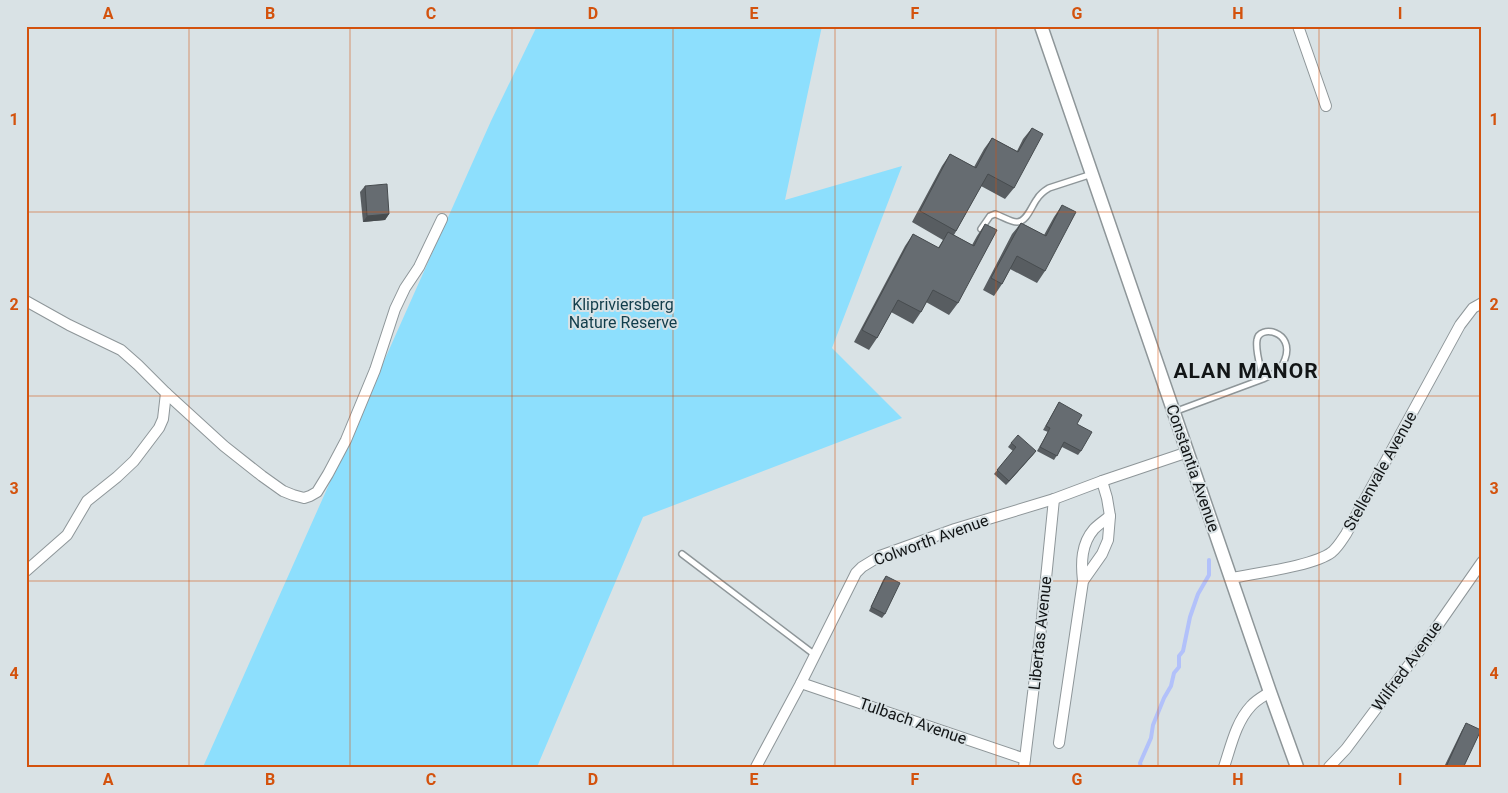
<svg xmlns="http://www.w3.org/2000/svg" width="1508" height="793" font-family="Roboto,sans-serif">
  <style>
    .green { fill: #8ddffd }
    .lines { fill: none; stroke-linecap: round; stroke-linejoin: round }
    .stream { stroke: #b2c1fa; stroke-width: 4 }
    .service-casing { stroke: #8e9699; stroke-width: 8 }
    .minor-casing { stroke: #8e9699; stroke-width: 12 }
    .tertiary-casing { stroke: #8e9699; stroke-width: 15 }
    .service { stroke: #fff; stroke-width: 5 }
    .minor { stroke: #fff; stroke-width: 10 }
    .tertiary { stroke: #fff; stroke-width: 12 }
    .wall { fill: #585d61 }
    .shaded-wall { fill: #474c4f }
    .building { fill: #666c71; stroke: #474c4f }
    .grid { fill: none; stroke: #d3520d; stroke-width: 1; stroke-opacity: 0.55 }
    .labels { text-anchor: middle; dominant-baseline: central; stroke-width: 4; stroke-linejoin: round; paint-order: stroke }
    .park-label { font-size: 16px; fill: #113d4b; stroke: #d9e2e5 }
    .street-label { font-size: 16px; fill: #121516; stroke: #d9e2e5 }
    .district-label { font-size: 21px; font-weight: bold; letter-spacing: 1px; fill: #121516; stroke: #d9e2e5 }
    .neatline { fill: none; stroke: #d3520d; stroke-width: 2 }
    .grid-label { font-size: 16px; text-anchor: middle; font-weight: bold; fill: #d3520d }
  </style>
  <rect width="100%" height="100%" fill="#d9e2e5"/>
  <!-- green -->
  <polygon class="green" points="537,26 822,26 785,200 902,166 832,348 902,418 643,517 537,767 203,767 491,121"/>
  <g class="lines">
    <!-- stream -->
    <polyline class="stream" points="1141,767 1140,763 1151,738 1153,725 1164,698 1171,686 1174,673 1179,667 1179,656 1183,651 1190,617 1198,594 1209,575 1209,560"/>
    <defs>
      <g id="service">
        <path d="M981 229 990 216 995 214C1002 216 1010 222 1017 222 1027 222 1032 205 1037 199 1040 194 1044 191 1049 188L1092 174"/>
        <path d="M1174 412 1263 379C1274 374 1281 370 1285 359 1295 331 1259 324 1257 340 1255 352 1261 367 1263 379"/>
        <polyline points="682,554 815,655"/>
      </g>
      <g id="minor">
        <polyline points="1298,26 1326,106"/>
        <polyline points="26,301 69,325 121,350 138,365 166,393 163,419 159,428 134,461 117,477 87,501 67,535 26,571"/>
        <polyline points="166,393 224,446 262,476 283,491 293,495 304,498 310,496 317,492 328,474 346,440 375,370 395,309 405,288 419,267 442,219"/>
        <path d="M1232 578C1256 573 1314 566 1332 552 1338 547 1342 540 1346 534L1460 325 1473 308 1482 303"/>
        <path d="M1083 581C1081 563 1081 544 1094 529 1099 524 1105 520 1110 516"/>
        <polyline points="801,683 1025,759"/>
        <polyline points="1059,743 1083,581 1102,554 1108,540 1110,516 1107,498 1102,481"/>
        <polyline points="756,767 801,683 856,573 862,567 880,556 955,529 1054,499 1102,481 1188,452"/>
        <polyline points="1024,767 1041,628 1054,499"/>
        <path d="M1224 767C1231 746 1236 722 1251 706 1256 700 1264 696 1270 692"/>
        <polyline points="1329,767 1346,749 1429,638 1482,562"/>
      </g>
      <polyline id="tertiary" points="1041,26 1270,692 1297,767"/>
    </defs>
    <!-- service casing -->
    <use href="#service" class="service-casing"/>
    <!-- minor casing -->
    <use href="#minor" class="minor-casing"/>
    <!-- tertiary casing -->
    <use href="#tertiary" class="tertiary-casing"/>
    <!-- service -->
    <use href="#service" class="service"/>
    <!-- minor -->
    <use href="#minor" class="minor"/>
    <!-- tertiary -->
    <use href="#tertiary" class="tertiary"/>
  </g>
  <!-- wall -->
  <g class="wall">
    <polygon points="1032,128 1014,188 1005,199 981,186 954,235 972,245 977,236 985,224 958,303 949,315 926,302 921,312 913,324 891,312 877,338 869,350 854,342 905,246 913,234 938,248 943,240 912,222 942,166 950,154 974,167 984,149 992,138 1017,151 1023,139"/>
    <polygon points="365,186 389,214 385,220 363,222 360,192"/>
    <polygon points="1062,205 1045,271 1037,283 1010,269 1002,284 994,296 983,290 1012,234 1021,223 1044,235 1054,217"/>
    <polygon points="1059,402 1077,424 1081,451 1078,455 1062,447 1054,460 1037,451 1048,432 1043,430"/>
    <polygon points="1011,443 1036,451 1006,485 994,474 1013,451 1008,447"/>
    <polygon points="886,576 885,614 882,618 869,611 883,580"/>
    <polygon points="1466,723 1464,766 1467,767 1444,767 1462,730"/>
  </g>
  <!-- shaded-wall -->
  <g class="shaded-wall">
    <polygon points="389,214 385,220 363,222 367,216"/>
    <polygon points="1036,451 1033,455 1006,485 1009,481"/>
  </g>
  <!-- building -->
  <g class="building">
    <polygon points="1032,128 1043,134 1014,188 988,174 956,231 920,211 950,154 976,168 992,138 1018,152"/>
    <polygon points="387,184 389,214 367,216 365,186"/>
    <polygon points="1062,205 1076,212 1045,271 1017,256 1002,284 991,278 1021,223 1046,236"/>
    <polygon points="985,224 997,230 958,303 933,290 921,312 898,300 877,338 862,330 913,234 939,248 948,232 974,246"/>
    <polygon points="1059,402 1082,415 1077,424 1092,432 1081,451 1064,442 1057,456 1040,447 1050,428 1046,426"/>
    <polygon points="1018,435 1036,451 1009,481 997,470 1016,447 1011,443"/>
    <polygon points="886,576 900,583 885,614 871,607"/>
    <polygon points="1466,723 1481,730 1464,766 1467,767 1446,767"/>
  </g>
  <!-- grid -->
  <path class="grid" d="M189 26V767M350 26V767M512 26V767M673 26V767M835 26V767M996 26V767M1158 26V767M1319 26V767M26 212H1482M26 396H1482M26 581H1482"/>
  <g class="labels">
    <!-- park labels -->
    <g class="park-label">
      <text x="623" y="304">Klipriviersberg<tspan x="623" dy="18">Nature Reserve</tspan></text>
    </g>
    <!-- street labels -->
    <g class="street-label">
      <text transform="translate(1193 468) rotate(71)">Constantia Avenue</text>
      <text transform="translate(1380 471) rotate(-61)">Stellenvale Avenue</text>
      <text transform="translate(931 540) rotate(-20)">Colworth Avenue</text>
      <text transform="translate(1040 633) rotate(-84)">Libertas Avenue</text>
      <text transform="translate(1407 666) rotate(-54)">Wilfred Avenue</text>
      <text transform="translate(913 721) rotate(19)">Tulbach Avenue</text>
    </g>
    <!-- district labels -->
    <g class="district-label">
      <text x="1246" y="371">ALAN MANOR</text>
    </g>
  </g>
  <!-- border -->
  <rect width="1508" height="793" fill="none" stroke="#d9e2e5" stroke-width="55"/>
  <rect x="28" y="28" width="1452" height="738" class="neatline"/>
  <g class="grid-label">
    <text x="108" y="19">A</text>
    <text x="270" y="19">B</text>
    <text x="431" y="19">C</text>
    <text x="593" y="19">D</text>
    <text x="754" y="19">E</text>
    <text x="915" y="19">F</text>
    <text x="1077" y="19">G</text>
    <text x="1238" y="19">H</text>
    <text x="1400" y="19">I</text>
    <text x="14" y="125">1</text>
    <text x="1494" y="125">1</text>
    <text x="14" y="310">2</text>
    <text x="1494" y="310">2</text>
    <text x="14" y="494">3</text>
    <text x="1494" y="494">3</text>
    <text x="14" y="679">4</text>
    <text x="1494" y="679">4</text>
    <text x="108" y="785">A</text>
    <text x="270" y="785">B</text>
    <text x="431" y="785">C</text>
    <text x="593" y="785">D</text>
    <text x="754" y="785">E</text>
    <text x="915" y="785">F</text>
    <text x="1077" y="785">G</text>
    <text x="1238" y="785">H</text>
    <text x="1400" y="785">I</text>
  </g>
</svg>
